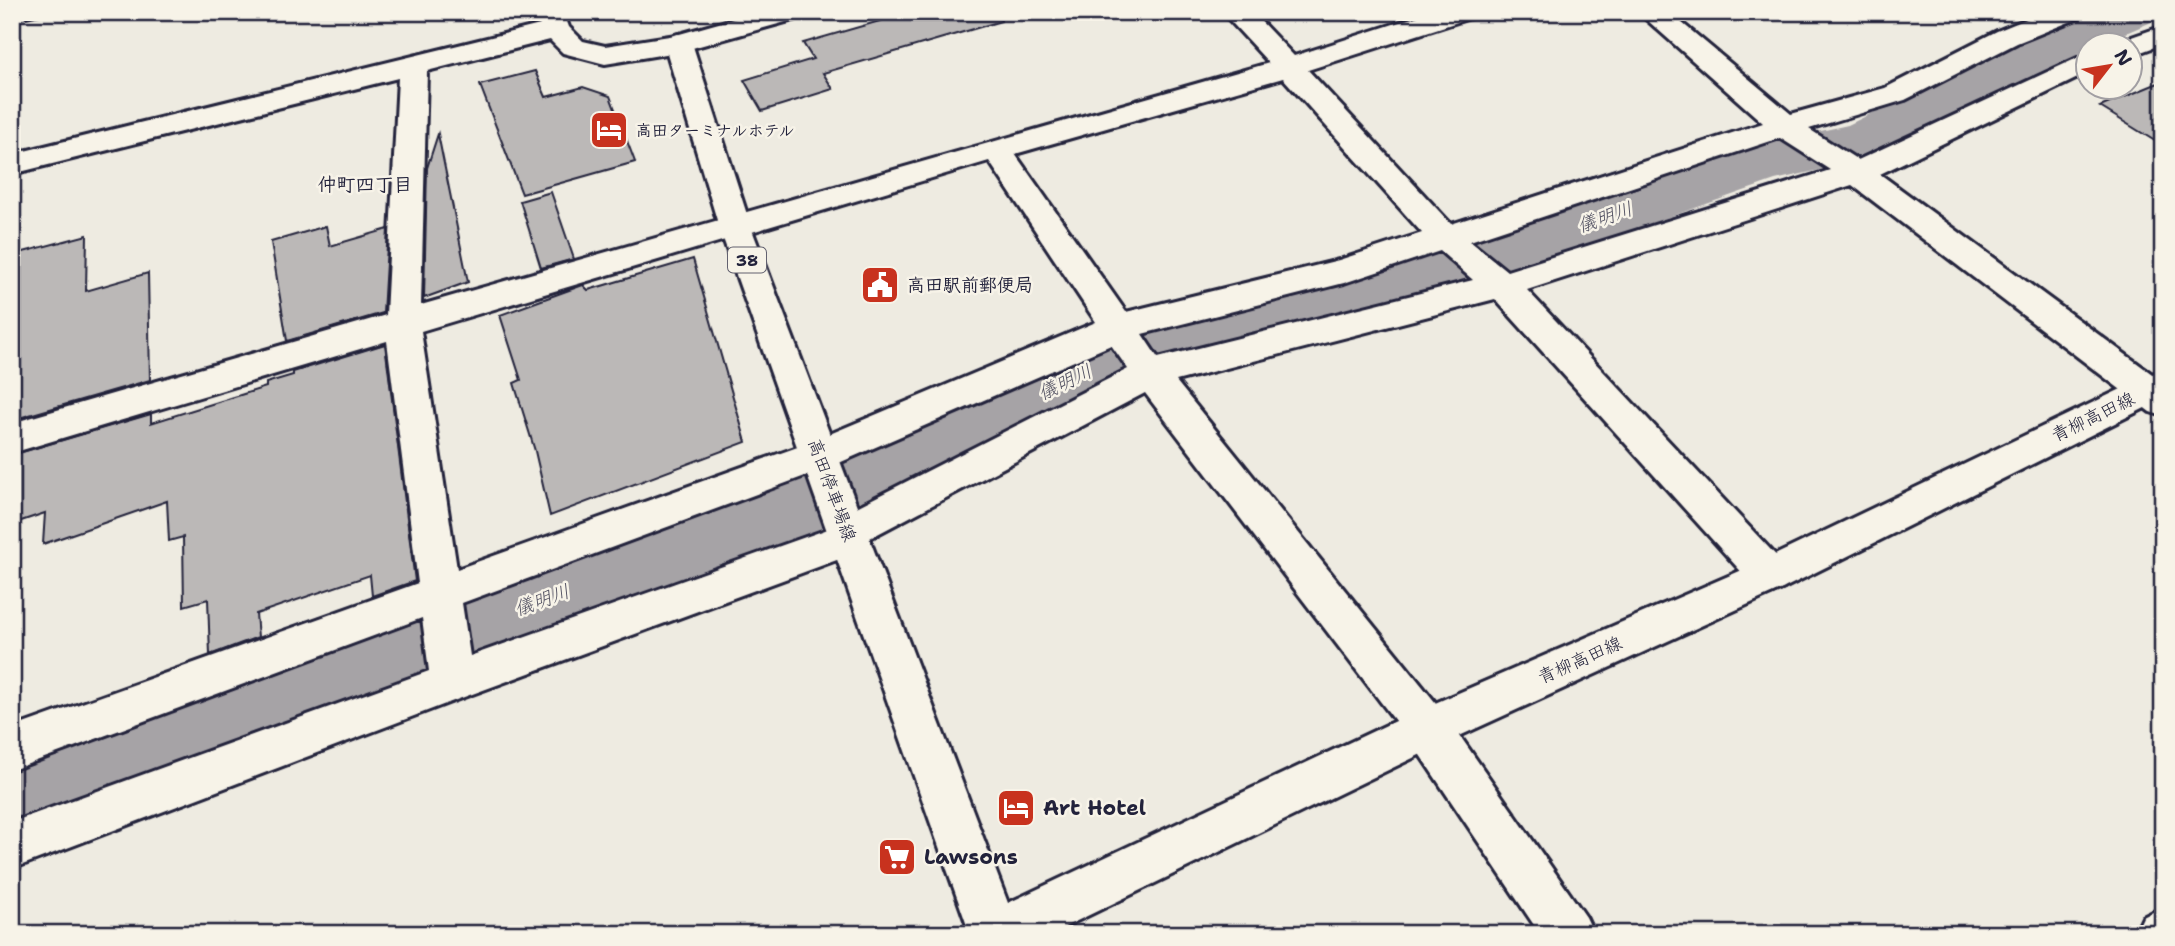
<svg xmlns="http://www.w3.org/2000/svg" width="2175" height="946" font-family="'Shantell Sans','Klee One',sans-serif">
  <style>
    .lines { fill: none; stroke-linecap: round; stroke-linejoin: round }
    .river { fill: #a6a3a6; fill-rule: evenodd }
    .building { fill: #bbb8b7; stroke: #22223b; stroke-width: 2 }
    .minor-casing { stroke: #22223b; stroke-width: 6 }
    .major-casing { stroke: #22223b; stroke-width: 6 }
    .minor { fill: #f7f3e8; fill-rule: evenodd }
    .major { fill: #f7f3e8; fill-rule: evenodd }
    .rail-casing { stroke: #22223b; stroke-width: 6 }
    .rail { stroke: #f7f3e8; stroke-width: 4.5; stroke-dasharray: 13; stroke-linecap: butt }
    .labels { text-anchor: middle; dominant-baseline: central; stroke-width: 5; stroke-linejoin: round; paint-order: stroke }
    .far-poi-label { font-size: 16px; font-weight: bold; fill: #22223b; stroke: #f7f3e8; text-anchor: start }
    .shield { fill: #f7f3e8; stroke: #62616f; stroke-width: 2 }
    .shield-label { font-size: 16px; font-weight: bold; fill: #22223b }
    .poi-label { font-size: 18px; font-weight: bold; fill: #22223b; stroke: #f7f3e8; text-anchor: start }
    .street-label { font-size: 18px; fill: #22223b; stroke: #f7f3e8 }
    .neighbourhood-label { font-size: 19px; font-weight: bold; fill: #22223b; stroke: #f7f3e8 }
    .water-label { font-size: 19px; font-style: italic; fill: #504f60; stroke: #f7f3e8 }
    .near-poi-label { font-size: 21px; font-weight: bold; fill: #22223b; stroke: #f7f3e8; text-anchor: start }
  </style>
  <rect width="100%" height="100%" fill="#eeebe1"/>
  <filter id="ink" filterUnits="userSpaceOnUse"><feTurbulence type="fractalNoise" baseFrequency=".0143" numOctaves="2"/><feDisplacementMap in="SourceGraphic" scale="14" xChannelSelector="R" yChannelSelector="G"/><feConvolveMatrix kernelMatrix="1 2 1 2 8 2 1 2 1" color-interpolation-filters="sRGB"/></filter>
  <g filter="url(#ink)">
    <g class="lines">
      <!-- river -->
      <polygon class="river" points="2082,12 2157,12 2149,23 2096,46 2088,46 2088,49 1886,155 1775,180 1518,270 1185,354 885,505 12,842 12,754 831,461 1142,315 1507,227 1740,149 1848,125 2050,25"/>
    </g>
    <!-- building -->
    <g class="building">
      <polygon points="911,12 999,12 1001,21 823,73 833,89 762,111 744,80 813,59 803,43"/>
      <polygon points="535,71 546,97 583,87 610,96 635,162 522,194 480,85"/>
      <polygon points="2163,81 2163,146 2100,107"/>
      <polygon points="438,134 468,282 424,298 427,168"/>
      <polygon points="551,192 574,259 541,268 520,201"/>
      <polygon points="326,226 330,246 388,229 383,313 287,341 271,242"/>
      <polygon points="87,235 86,291 148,273 150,380 12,420 12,255"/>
      <polygon points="693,259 746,442 550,516 535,451 514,383 521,380 500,315 583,285 588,290"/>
      <polygon points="385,344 415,581 372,596 370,575 256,614 258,637 210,655 208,599 184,606 183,537 169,541 167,501 43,544 45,513 12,524 12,455 151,414 151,423 266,387 266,383 293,375 293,372"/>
    </g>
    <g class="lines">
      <defs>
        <g id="minor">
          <path d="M541 12H569L566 19 569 27 583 41 605 46 676 35 758 12H804L800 18 678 52 605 64 563 53 550 40 427 71 421 305 1269 63 1222 12H1252L1294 56 1431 12H1474L1470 18 1308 70 1451 224 1763 123 1638 12H1669L1791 114 1885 88 1997 31 2044 12H2083L2079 18 2017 43 1905 100 1809 129 1858 160 2088 53V73L1880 174 2163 382V416L2150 412 1852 185 1527 290 1784 564 1790 576 1784 588 1770 594 1756 588 1495 299 1176 381 1444 713 1586 917 1594 934H1540L1412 743 1145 393 870 538 864 550 456 700 12 869V822L429 671 422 618 12 770V728L418 583 387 341 12 453V423L386 315 398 78 12 174V154L540 25 538 19ZM1283 78 1422 233 1339 260 1126 312 1015 154ZM1780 138 1830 170 1507 271 1470 241ZM989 161 1096 322 806 444 457 569 421 331ZM1440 251 1473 280 1158 358 1142 334 1344 283ZM1111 345 1128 369 833 519 828 529 470 656 462 603 832 466Z"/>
          <polygon points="2163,26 2163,44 2130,56 2130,46 2117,46 2120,41"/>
          <polygon points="2163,907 2163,934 2135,934 2143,917"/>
        </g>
        <polygon id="major" points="678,34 688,37 692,43 751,227 1008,903 1412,713 1756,564 2163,369 2163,399 1784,588 1444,743 1050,934 970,934 719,227 664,43 668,37"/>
      </defs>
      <!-- minor casing -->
      <use href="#minor" class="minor-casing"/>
      <!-- major casing -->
      <use href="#major" class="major-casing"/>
      <!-- minor -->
      <use href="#minor" class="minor"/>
      <!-- major -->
      <use href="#major" class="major"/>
      <defs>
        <polyline id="rail" points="12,19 44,12"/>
      </defs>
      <!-- rail casing -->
      <use href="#rail" class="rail-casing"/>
      <!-- rail -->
      <use href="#rail" class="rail"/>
    </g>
  </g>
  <!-- icons -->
  <defs>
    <symbol id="hotel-square" viewBox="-11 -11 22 22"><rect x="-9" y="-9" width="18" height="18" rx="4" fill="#c8321e" stroke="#f7f3e8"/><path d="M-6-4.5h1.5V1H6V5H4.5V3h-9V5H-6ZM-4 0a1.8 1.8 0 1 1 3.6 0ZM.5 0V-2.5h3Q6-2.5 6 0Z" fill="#fff"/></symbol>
    <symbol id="civic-square" viewBox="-11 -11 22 22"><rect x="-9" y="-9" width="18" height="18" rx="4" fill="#c8321e" stroke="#f7f3e8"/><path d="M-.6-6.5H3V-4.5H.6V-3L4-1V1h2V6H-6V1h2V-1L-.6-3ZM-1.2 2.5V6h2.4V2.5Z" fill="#fff"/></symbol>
    <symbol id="supermarket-square" viewBox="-11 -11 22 22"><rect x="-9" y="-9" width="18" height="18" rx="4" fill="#c8321e" stroke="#f7f3e8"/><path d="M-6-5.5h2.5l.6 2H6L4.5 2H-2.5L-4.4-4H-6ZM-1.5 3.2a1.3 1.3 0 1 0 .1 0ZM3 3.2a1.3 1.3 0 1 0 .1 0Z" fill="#fff"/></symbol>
  </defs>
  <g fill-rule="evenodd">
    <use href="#hotel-square" x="587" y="108" width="44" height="44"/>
    <use href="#civic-square" x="858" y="263" width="44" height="44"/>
    <use href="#hotel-square" x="994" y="786" width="44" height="44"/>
    <use href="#supermarket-square" x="875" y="835" width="44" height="44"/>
  </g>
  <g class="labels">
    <!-- far-poi labels -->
    <g class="far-poi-label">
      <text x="636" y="130">高田ターミナルホテル</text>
    </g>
    <!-- shield labels -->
    <rect class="shield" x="728" y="247.5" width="38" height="25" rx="5"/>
    <g class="shield-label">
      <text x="747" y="260">38</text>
    </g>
    <!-- poi labels -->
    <g class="poi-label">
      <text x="907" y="285">高田駅前郵便局</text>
    </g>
    <!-- street labels -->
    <g class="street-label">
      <text transform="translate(2093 417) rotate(-26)">青柳高田線</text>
      <text transform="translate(832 490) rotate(70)">高田停車場線</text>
      <text transform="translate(1580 660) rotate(-24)">青柳高田線</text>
    </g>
    <!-- neighbourhood labels -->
    <g class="neighbourhood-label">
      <text x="365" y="184">仲町四丁目</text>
    </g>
    <!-- water labels -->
    <g class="water-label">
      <text transform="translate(1605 217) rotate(-19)">儀明川</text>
      <text transform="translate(1065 382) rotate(-26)">儀明川</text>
      <text transform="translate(542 600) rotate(-20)">儀明川</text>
    </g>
    <!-- near-poi labels -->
    <g class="near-poi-label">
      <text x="1043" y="808">Art Hotel</text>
      <text x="924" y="857">Lawsons</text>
    </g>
  </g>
  <!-- margin -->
  <rect width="2175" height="946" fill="none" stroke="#f7f3e8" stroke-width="42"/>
  <rect x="21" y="21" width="2133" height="904" fill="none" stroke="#22223b" stroke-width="2.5" filter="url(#ink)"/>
  <!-- north arrow -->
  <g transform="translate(2109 66) rotate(59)"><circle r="33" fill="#f7f3e8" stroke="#a29fa3" stroke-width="2"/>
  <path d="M0-5L12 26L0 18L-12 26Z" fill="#c8321e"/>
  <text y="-10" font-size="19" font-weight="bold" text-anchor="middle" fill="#22223b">N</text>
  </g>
</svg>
